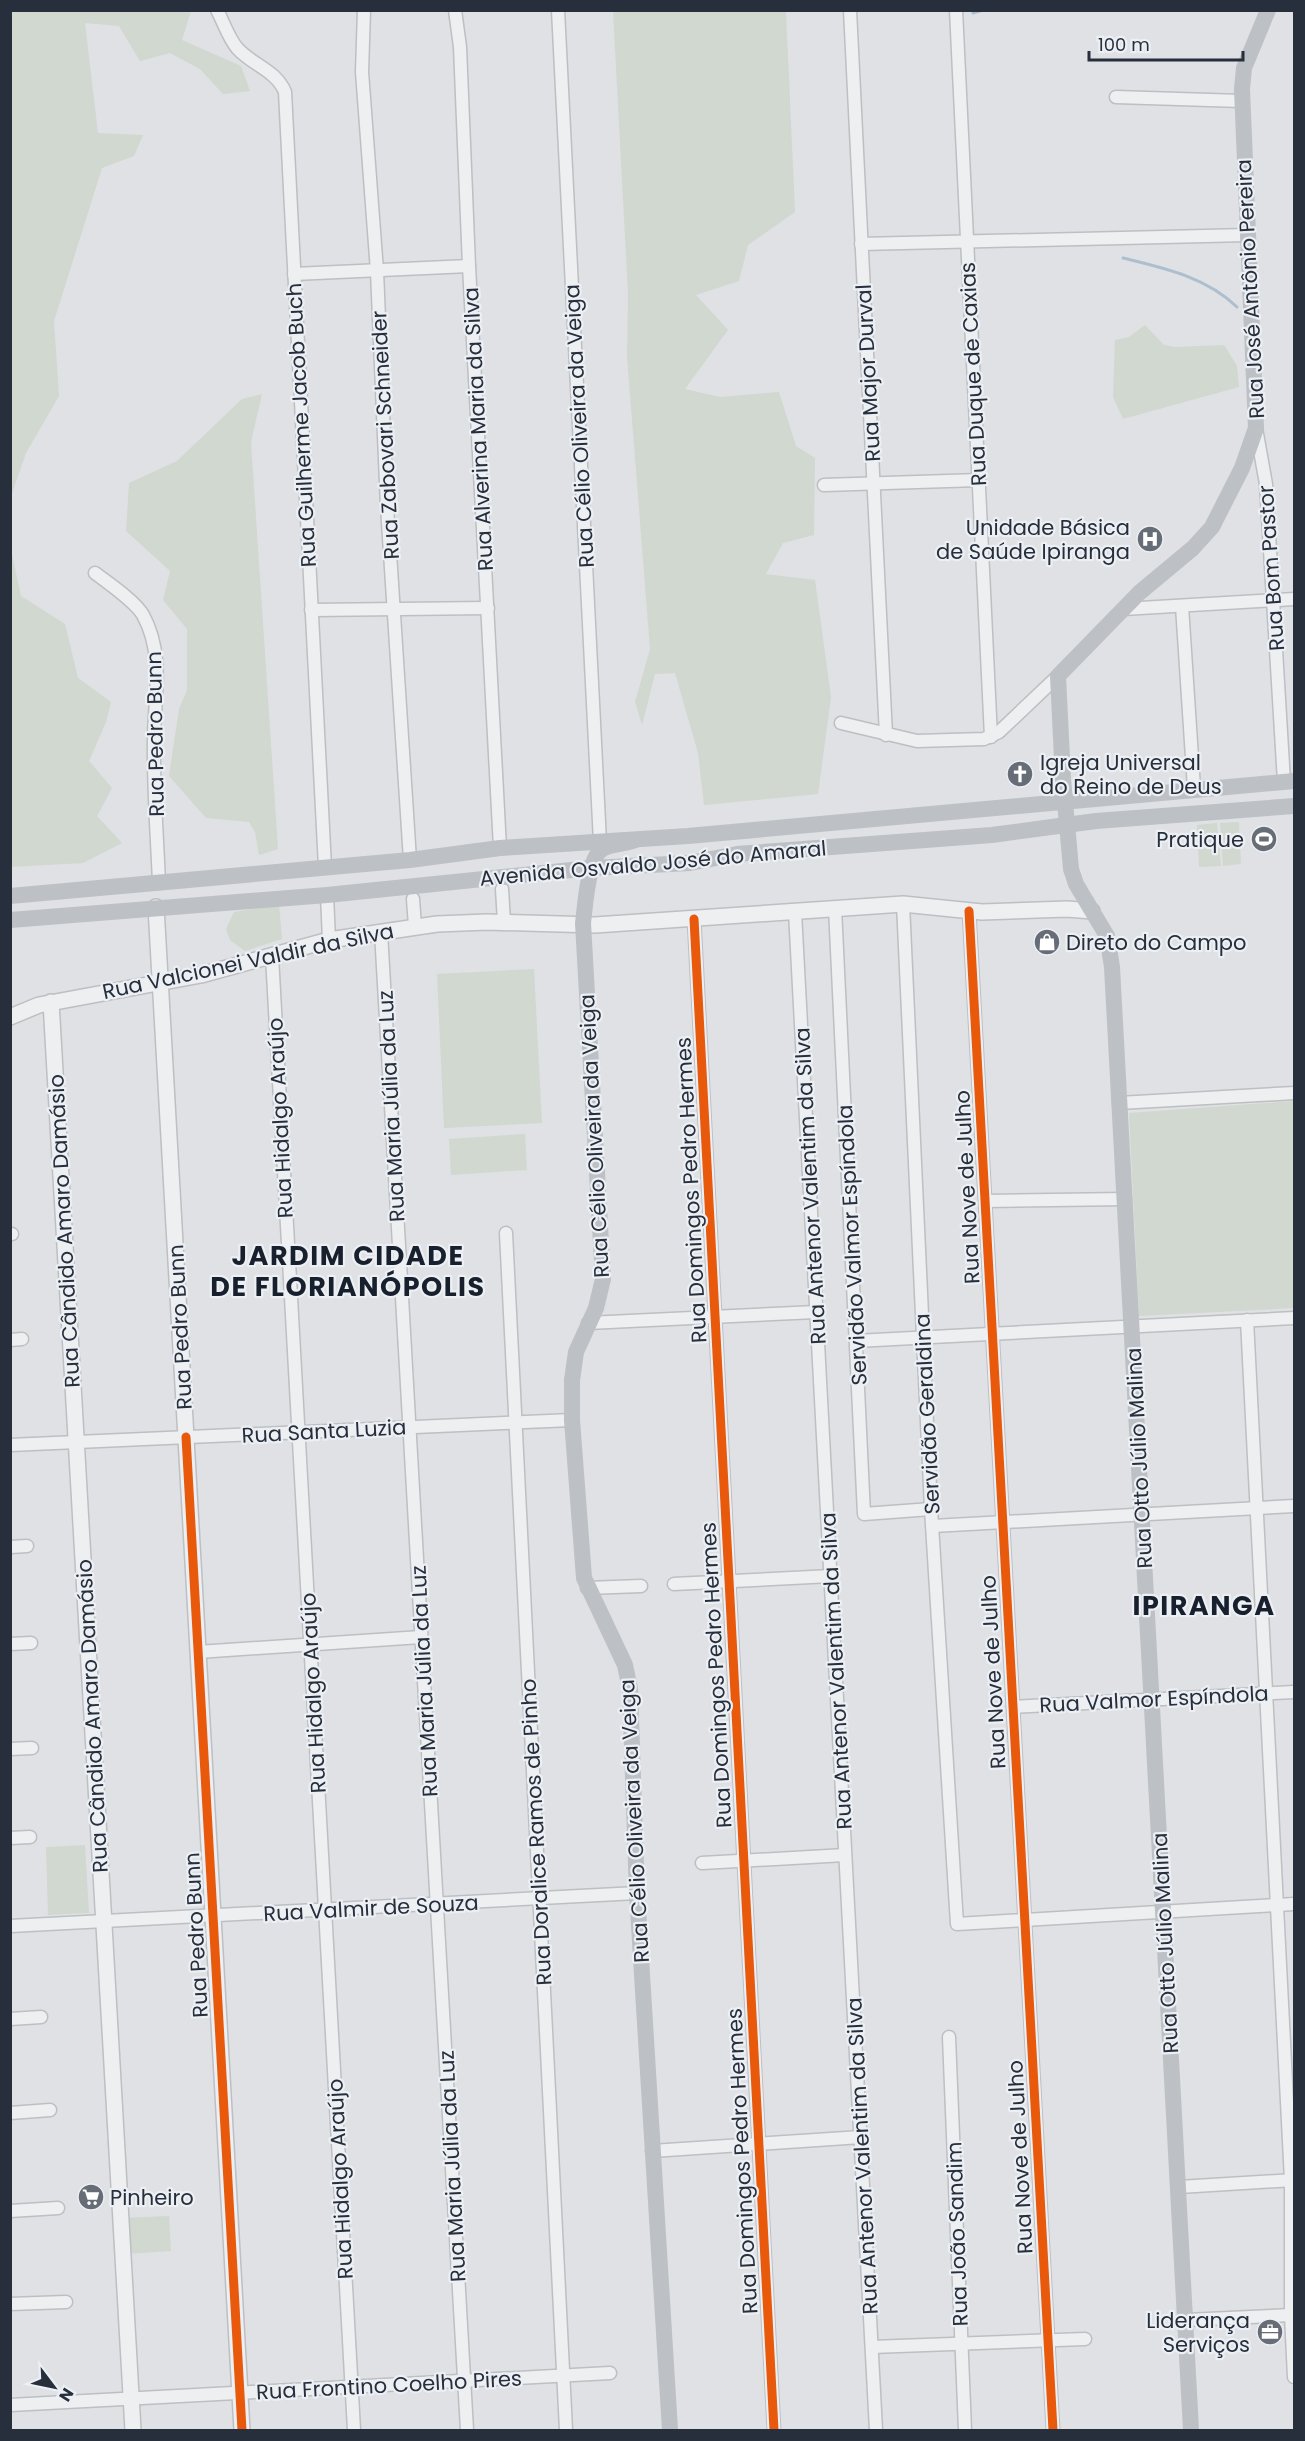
<svg xmlns="http://www.w3.org/2000/svg" width="1305" height="2441" font-family="Poppins,sans-serif">
  <style>
    .green { fill: #d0d8cf }
    .lines { fill: none; stroke-linecap: round; stroke-linejoin: round }
    .stream { stroke: #adbfcf; stroke-width: 3 }
    .minor-casing { stroke: #bdbfc2; stroke-width: 15 }
    .tertiary-casing { stroke: #bdbfc2; stroke-width: 18 }
    .minor { stroke: #eeeff1; stroke-width: 12 }
    .tertiary { stroke: #eeeff1; stroke-width: 15 }
    .secondary { stroke: #bdc0c4; stroke-width: 16 }
    .cycleway-casing { stroke: #ecf0f4; stroke-width: 13 }
    .cycleway { stroke: #e8590c; stroke-width: 9 }
    .labels { text-anchor: middle; dominant-baseline: central; stroke-width: 4.5; stroke-linejoin: round; paint-order: stroke }
    .street-label { font-size: 21px; fill: #272f3c; stroke: #ecf0f4 }
    .poi-label { font-size: 21px; fill: #272f3c; stroke: #ecf0f4; text-anchor: end }
    .district-label { font-size: 27px; font-weight: bold; letter-spacing: 1.5px; fill: #19202d; stroke: #ecf0f4 }
  </style>
  <rect width="100%" height="100%" fill="#dfe1e4"/>
  <!-- green -->
  <g class="green">
    <polygon points="11,10 191,11 182,40 241,66 250,91 223,94 200,69 170,53 140,61 119,26 85,23 98,133 143,135 134,156 102,168 54,321 59,396 26,453 11,496"/>
    <polygon points="786,11 795,212 748,245 739,281 696,295 728,330 685,389 720,397 779,392 796,446 815,458 814,535 783,543 766,574 815,580 831,697 818,794 704,805 698,753 675,673 655,674 642,725 635,702 650,649 627,356 628,293 613,11"/>
    <polygon points="1145,325 1164,345 1175,347 1224,345 1237,366 1239,387 1123,419 1113,397 1115,340 1129,337"/>
    <polygon points="262,394 251,442 278,849 259,855 255,832 249,822 206,818 169,776 179,709 187,690 187,629 163,600 170,571 126,531 129,483 177,461 242,399"/>
    <polygon points="11,550 21,596 65,624 78,678 111,702 106,722 89,761 112,788 97,816 122,843 83,863 11,867"/>
    <polygon points="1239,822 1241,864 1223,866 1220,823"/>
    <polygon points="1217,823 1221,866 1199,867 1197,825"/>
    <polygon points="279,905 282,939 245,951 230,940 226,929 234,912"/>
    <polygon points="534,969 542,1123 444,1128 437,974"/>
    <polygon points="1294,1101 1294,1308 1139,1316 1129,1113"/>
    <polygon points="525,1134 527,1170 451,1175 449,1139"/>
    <polygon points="85,1845 89,1913 48,1915 46,1847"/>
    <polygon points="169,2216 171,2251 126,2254 124,2218"/>
  </g>
  <g class="lines">
    <!-- stream -->
    <g class="stream">
      <polyline points="973,13 983,10"/>
      <path d="M1123 258C1164 268 1206 277 1237 307"/>
    </g>
    <defs>
      <g id="minor">
        <path d="M217 10C224 23 228 37 237 48 252 65 276 70 285 92L325 867"/>
        <polyline points="364,10 362,72 377,271 387,507 410,860"/>
        <polyline points="455,10 460,47 469,266 500,848"/>
        <polyline points="558,10 600,842"/>
        <polyline points="850,10 886,735"/>
        <polyline points="956,10 991,737"/>
        <polyline points="1116,97 1241,101"/>
        <polyline points="861,244 1247,235"/>
        <polyline points="294,274 469,266"/>
        <polyline points="1256,428 1266,484 1284,782"/>
        <polyline points="824,485 979,480"/>
        <path d="M95 573C108 583 135 601 143 615 164 653 155 695 154 736 153 785 157 834 159 883"/>
        <polyline points="1182,606 1194,788"/>
        <polyline points="1123,609 1294,599"/>
        <polyline points="311,610 488,608"/>
        <polyline points="841,723 917,741 984,739 999,732 1058,676"/>
        <polyline points="502,889 504,922"/>
        <polyline points="327,895 329,940"/>
        <polyline points="413,899 415,926"/>
        <polyline points="903,904 931,1509 957,1924 1294,1904"/>
        <polyline points="835,908 864,1514 931,1509"/>
        <polyline points="969,911 1053,2430"/>
        <polyline points="795,912 876,2430"/>
        <polyline points="694,919 774,2430"/>
        <polyline points="381,932 467,2430"/>
        <polyline points="272,956 354,2430"/>
        <polyline points="1119,1103 1294,1093"/>
        <polyline points="986,1201 1125,1199"/>
        <polyline points="506,1233 566,2430"/>
        <polyline points="10,1234 12,1234"/>
        <polyline points="1247,1320 1291,2180 1291,2315 1294,2377"/>
        <polyline points="588,1323 816,1312"/>
        <polyline points="10,1340 22,1339"/>
        <polyline points="856,1341 1294,1318"/>
        <polyline points="10,1445 572,1420"/>
        <polyline points="933,1526 1294,1506"/>
        <polyline points="10,1547 27,1546"/>
        <polyline points="674,1584 831,1576"/>
        <polyline points="587,1588 641,1586"/>
        <polyline points="10,1644 31,1643"/>
        <polyline points="198,1652 421,1637"/>
        <polyline points="1013,1707 1294,1692"/>
        <polyline points="10,1749 32,1748"/>
        <polyline points="10,1838 30,1837"/>
        <polyline points="702,1863 845,1855"/>
        <polyline points="10,1926 637,1893"/>
        <polyline points="10,2019 41,2017"/>
        <polyline points="949,2037 965,2430"/>
        <polyline points="10,2113 50,2110"/>
        <polyline points="652,2151 861,2137"/>
        <polyline points="1179,2187 1294,2180"/>
        <polyline points="10,2211 58,2208"/>
        <polyline points="10,2304 66,2302"/>
        <polyline points="1186,2320 1291,2315"/>
        <polyline points="872,2347 1085,2339"/>
        <polyline points="10,2405 610,2373"/>
      </g>
      <g id="tertiary">
        <polyline points="156,907 242,2430"/>
        <polyline points="51,1002 133,2430"/>
        <polyline points="10,1017 39,1005 201,975 329,940 437,924 487,922 595,925 903,904 982,912 1067,909 1092,911"/>
      </g>
    </defs>
    <!-- minor casing -->
    <use href="#minor" class="minor-casing"/>
    <!-- tertiary casing -->
    <use href="#tertiary" class="tertiary-casing"/>
    <!-- minor -->
    <use href="#minor" class="minor"/>
    <!-- tertiary -->
    <use href="#tertiary" class="tertiary"/>
    <!-- secondary -->
    <g class="secondary">
      <path d="M635 840C625 844 614 844 604 848 588 854 585 908 583 923L603 1279 596 1308 576 1352 572 1380V1420L584 1578 625 1665 630 1689 637 1893 670 2430"/>
      <polyline points="10,896 410,860 500,848 688,836 1294,781"/>
      <polyline points="10,920 327,895 591,868 690,863 737,854 992,835 1096,821 1294,806"/>
      <polyline points="1191,2430 1112,967 1107,936 1076,884 1071,869 1063,779 1058,676 1139,593 1193,548 1212,527 1242,468 1256,428 1242,89 1244,68 1268,10"/>
    </g>
    <defs>
      <g id="cycleway">
        <polyline points="969,911 1053,2430"/>
        <polyline points="694,919 774,2430"/>
        <polyline points="186,1437 242,2430"/>
      </g>
    </defs>
    <!-- cycleway casing -->
    <use href="#cycleway" class="cycleway-casing"/>
    <!-- cycleway -->
    <use href="#cycleway" class="cycleway"/>
  </g>
  <!-- icons -->
  <defs>
    <symbol id="hospital-disc" viewBox="-11 -11 22 22"><circle r="9.5" fill="#676d77" stroke="#ecf0f4"/><path d="M-5-5h3v3.5h4V-5h3V5h-3V1.5h-4V5h-3Z" fill="#fff"/></symbol>
    <symbol id="church-disc" viewBox="-11 -11 22 22"><circle r="9.5" fill="#676d77" stroke="#ecf0f4"/><path d="M-1.2-6h2.4v3.5h3.3v2.4h-3.3V6h-2.4V-.1h-3.3v-2.4h3.3Z" fill="#fff"/></symbol>
    <symbol id="stadium-disc" viewBox="-11 -11 22 22"><circle r="9.5" fill="#676d77" stroke="#ecf0f4"/><path d="M0-5a6.5 5 0 1 0 0 10a6.5 5 0 1 0 0-10ZM-3.5-1.8h7v3.6h-7Z" fill="#fff"/></symbol>
    <symbol id="shop-disc" viewBox="-11 -11 22 22"><circle r="9.5" fill="#676d77" stroke="#ecf0f4"/><path d="M-5-2.5h2.3a2.7 3.5 0 0 1 5.4 0H5L5.5 6h-11ZM-1.5-2.5h3a1.5 2.3 0 0 0-3 0Z" fill="#fff"/></symbol>
    <symbol id="supermarket-disc" viewBox="-11 -11 22 22"><circle r="9.5" fill="#676d77" stroke="#ecf0f4"/><path d="M-6-5.5h2.5l.6 2H6L4.5 2H-2.5L-4.4-4H-6ZM-1.5 3.2a1.3 1.3 0 1 0 .1 0ZM3 3.2a1.3 1.3 0 1 0 .1 0Z" fill="#fff"/></symbol>
    <symbol id="office-disc" viewBox="-11 -11 22 22"><circle r="9.5" fill="#676d77" stroke="#ecf0f4"/><path d="M-6-3h4V-5.5h4V-3h4V5H-6ZM-1-4.5V-3h2v-1.5ZM-6 0V1H6V0Z" fill="#fff"/></symbol>
  </defs>
  <g fill-rule="evenodd">
    <use href="#hospital-disc" x="1135" y="524" width="30" height="30"/>
    <use href="#church-disc" x="1005" y="759" width="30" height="30"/>
    <use href="#stadium-disc" x="1249" y="824" width="30" height="30"/>
    <use href="#shop-disc" x="1032" y="927" width="30" height="30"/>
    <use href="#supermarket-disc" x="76" y="2182" width="30" height="30"/>
    <use href="#office-disc" x="1255" y="2317" width="30" height="30"/>
  </g>
  <g class="labels">
    <!-- street labels -->
    <g class="street-label">
      <text transform="translate(1250 289) rotate(-93)">Rua José Antônio Pereira</text>
      <text transform="translate(868 373) rotate(-93)">Rua Major Durval</text>
      <text transform="translate(973 374) rotate(-93)">Rua Duque de Caxias</text>
      <text transform="translate(301 425) rotate(-93)">Rua Guilherme Jacob Buch</text>
      <text transform="translate(579 426) rotate(-93)">Rua Célio Oliveira da Veiga</text>
      <text transform="translate(478 429) rotate(-93)">Rua Alverina Maria da Silva</text>
      <text transform="translate(385 435) rotate(-93)">Rua Zabovari Schneider</text>
      <text transform="translate(1271 568) rotate(-94)">Rua Bom Pastor</text>
      <text transform="translate(155 734) rotate(-91)">Rua Pedro Bunn</text>
      <text transform="translate(653 863) rotate(-5)">Avenida Osvaldo José do Amaral</text>
      <text transform="translate(248 961) rotate(-12)">Rua Valcionei Valdir da Silva</text>
      <text transform="translate(391 1106) rotate(-93)">Rua Maria Júlia da Luz</text>
      <text transform="translate(280 1118) rotate(-93)">Rua Hidalgo Araújo</text>
      <text transform="translate(594 1136) rotate(-93)">Rua Célio Oliveira da Veiga</text>
      <text transform="translate(810 1186) rotate(-93)">Rua Antenor Valentim da Silva</text>
      <text transform="translate(967 1187) rotate(-93)">Rua Nove de Julho</text>
      <text transform="translate(691 1190) rotate(-93)">Rua Domingos Pedro Hermes</text>
      <text transform="translate(64 1231) rotate(-93)">Rua Cândido Amaro Damásio</text>
      <text transform="translate(852 1245) rotate(-93)">Servidão Valmor Espíndola</text>
      <text transform="translate(180 1327) rotate(-93)">Rua Pedro Bunn</text>
      <text transform="translate(927 1414) rotate(-93)">Servidão Geraldina</text>
      <text transform="translate(324 1431) rotate(-3)">Rua Santa Luzia</text>
      <text transform="translate(1139 1458) rotate(-93)">Rua Otto Júlio Malina</text>
      <text transform="translate(836 1671) rotate(-93)">Rua Antenor Valentim da Silva</text>
      <text transform="translate(993 1672) rotate(-93)">Rua Nove de Julho</text>
      <text transform="translate(716 1675) rotate(-93)">Rua Domingos Pedro Hermes</text>
      <text transform="translate(424 1681) rotate(-93)">Rua Maria Júlia da Luz</text>
      <text transform="translate(313 1693) rotate(-93)">Rua Hidalgo Araújo</text>
      <text transform="translate(1154 1699) rotate(-3)">Rua Valmor Espíndola</text>
      <text transform="translate(92 1716) rotate(-93)">Rua Cândido Amaro Damásio</text>
      <text transform="translate(634 1821) rotate(-93)">Rua Célio Oliveira da Veiga</text>
      <text transform="translate(536 1832) rotate(-93)">Rua Doralice Ramos de Pinho</text>
      <text transform="translate(371 1908) rotate(-3)">Rua Valmir de Souza</text>
      <text transform="translate(196 1935) rotate(-93)">Rua Pedro Bunn</text>
      <text transform="translate(1165 1943) rotate(-93)">Rua Otto Júlio Malina</text>
      <text transform="translate(862 2156) rotate(-93)">Rua Antenor Valentim da Silva</text>
      <text transform="translate(1020 2157) rotate(-93)">Rua Nove de Julho</text>
      <text transform="translate(742 2161) rotate(-93)">Rua Domingos Pedro Hermes</text>
      <text transform="translate(452 2166) rotate(-93)">Rua Maria Júlia da Luz</text>
      <text transform="translate(340 2179) rotate(-93)">Rua Hidalgo Araújo</text>
      <text transform="translate(957 2234) rotate(-92)">Rua João Sandim</text>
      <text transform="translate(389 2385) rotate(-3)">Rua Frontino Coelho Pires</text>
    </g>
    <!-- poi labels -->
    <g class="poi-label">
      <text x="1130" y="527">Unidade Básica<tspan x="1130" dy="24">de Saúde Ipiranga</tspan></text>
      <text x="1040" y="762" text-anchor="start">Igreja Universal<tspan x="1040" dy="24">do Reino de Deus</tspan></text>
      <text x="1244" y="839">Pratique</text>
      <text x="1066" y="942" text-anchor="start">Direto do Campo</text>
      <text x="110" y="2197" text-anchor="start">Pinheiro</text>
      <text x="1250" y="2320">Liderança<tspan x="1250" dy="24">Serviços</tspan></text>
    </g>
    <!-- district labels -->
    <g class="district-label">
      <text x="348" y="1255">JARDIM CIDADE<tspan x="348" dy="31">DE FLORIANÓPOLIS</tspan></text>
      <text x="1204" y="1605">IPIRANGA</text>
    </g>
  </g>
  <!-- border -->
  <rect width="1305" height="2441" fill="none" stroke="#272f3c" stroke-width="24"/>
  <!-- north arrow -->
  <g transform="translate(54 2387) rotate(122)" stroke="#ecf0f4" stroke-width="4.5" paint-order="stroke">
  <path d="M0-4.5L10 22L0 15L-10 22Z" fill="#272f3c"/>
  <text y="-9" font-size="16" font-weight="bold" text-anchor="middle" fill="#272f3c">N</text>
  </g>
  <!-- scale -->
  <path d="M1089 51v9h154v-9" fill="none" stroke="#272f3c" stroke-width="3"/>
  <text x="1098" y="51" font-size="18" fill="#272f3c" stroke="#ecf0f4" stroke-width="4.5" paint-order="stroke">100 m</text>
</svg>
